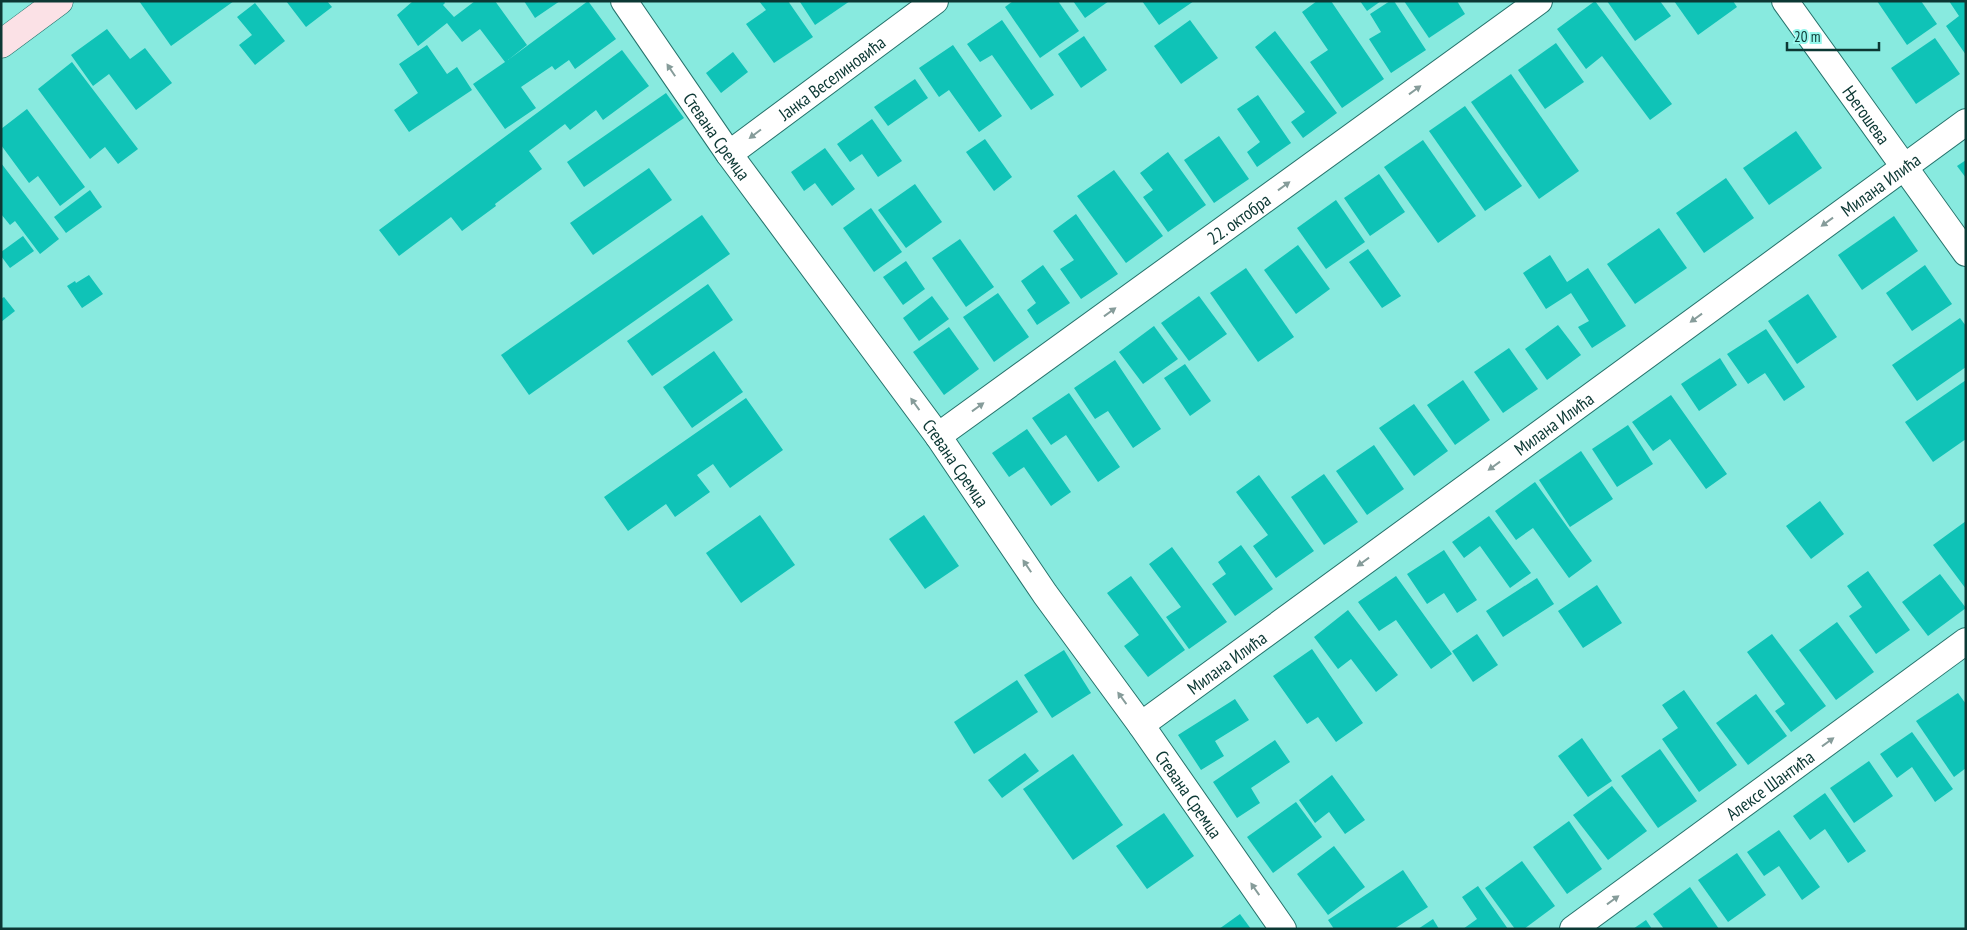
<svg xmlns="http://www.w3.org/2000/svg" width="1967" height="930" font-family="'PT Sans Narrow',sans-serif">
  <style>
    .building { fill: #0fc3b7 }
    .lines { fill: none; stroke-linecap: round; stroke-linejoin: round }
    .minor-casing { stroke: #25736c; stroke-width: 28 }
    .secondary-casing { stroke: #25736c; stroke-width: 29 }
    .minor { stroke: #fff; stroke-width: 26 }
    .secondary { stroke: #fbe1e6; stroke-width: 28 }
    .oneway { fill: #869c9a }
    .labels { text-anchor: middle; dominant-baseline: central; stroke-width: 4; stroke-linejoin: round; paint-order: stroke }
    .street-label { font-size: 18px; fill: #0c3834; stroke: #95f7ec }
  </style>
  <rect width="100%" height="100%" fill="#88eadf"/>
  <!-- building -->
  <g class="building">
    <polygon points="139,1 234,1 171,46"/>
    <polygon points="286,1 327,1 332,7 306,27"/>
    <polygon points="413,1 444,1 445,3 443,5 454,17 475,1 495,1 527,45 508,60 588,1 616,39 575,69 569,60 555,70 552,66 521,87 536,108 505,129 473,84 505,62 480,29 462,42 447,23 418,46 397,15"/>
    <polygon points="524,1 560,1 535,18"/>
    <polygon points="759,1 788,1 813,37 774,63 746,24 766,10"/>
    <polygon points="801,1 850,1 815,25 800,2"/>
    <polygon points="1013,1 1058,1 1079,31 1040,58 1005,7"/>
    <polygon points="1073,1 1109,1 1085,18"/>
    <polygon points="1142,1 1194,1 1159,25"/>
    <polygon points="1317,1 1331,1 1384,79 1342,108 1310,62 1328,50 1302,12"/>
    <polygon points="1360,1 1381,1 1367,11"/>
    <polygon points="1390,1 1394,1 1426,50 1391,73 1369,39 1381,32 1370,14"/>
    <polygon points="1404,1 1457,1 1465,14 1429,38"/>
    <polygon points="1595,1 1672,104 1650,120 1602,56 1586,69 1557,29"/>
    <polygon points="1607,1 1660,1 1671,16 1635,41"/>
    <polygon points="1674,1 1733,1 1737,7 1698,35"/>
    <polygon points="1877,1 1921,1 1937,24 1907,45"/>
    <polygon points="1949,1 1966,1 1966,55 1946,26 1959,16"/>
    <polygon points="255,3 285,41 255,65 239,45 252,35 237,17"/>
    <polygon points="1002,20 1054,95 1031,110 992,55 980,62 967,44"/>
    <polygon points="1190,20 1218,58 1181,84 1154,46"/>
    <polygon points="107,29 130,59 145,48 172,83 136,110 109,74 93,86 71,55"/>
    <polygon points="1275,31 1337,113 1303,138 1291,122 1305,112 1255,47"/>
    <polygon points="1084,36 1107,70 1081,88 1058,54"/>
    <polygon points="1935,38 1960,74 1916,104 1891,68"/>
    <polygon points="1556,43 1584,82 1545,109 1518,70"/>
    <polygon points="427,45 447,74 457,67 472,90 409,132 394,110 418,93 399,64"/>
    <polygon points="953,45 1002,116 979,132 949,90 939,97 919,68"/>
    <polygon points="622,50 649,86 603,120 596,110 570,130 565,124 529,151 542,169 495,204 496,206 462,231 451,217 399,256 379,230"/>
    <polygon points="733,52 748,72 721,93 706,73"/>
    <polygon points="72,62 138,149 118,164 105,147 90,159 38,89"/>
    <polygon points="1511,74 1579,171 1539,199 1471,102"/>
    <polygon points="915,79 928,98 888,126 874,107"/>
    <polygon points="666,93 684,118 584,187 567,162"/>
    <polygon points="1258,95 1291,143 1257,167 1247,152 1260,142 1237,109"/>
    <polygon points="1465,106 1522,186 1485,211 1429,131"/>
    <polygon points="27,109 85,187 60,206 38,176 29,183 1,145 1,129"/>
    <polygon points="872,119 902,161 878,177 862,154 850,162 837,144"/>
    <polygon points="1796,131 1822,168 1769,205 1743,168"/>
    <polygon points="1219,136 1249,179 1214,203 1184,160"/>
    <polygon points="985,139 1012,177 994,191 966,152"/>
    <polygon points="1423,140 1476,216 1438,243 1384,167"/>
    <polygon points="825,148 855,189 832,206 815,183 804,191 791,172"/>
    <polygon points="1168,152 1206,205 1168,232 1143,197 1153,190 1140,173"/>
    <polygon points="1966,160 1966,178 1957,166"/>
    <polygon points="1,163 59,239 40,254 15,221 10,225 1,214"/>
    <polygon points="649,168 672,200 593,255 570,223"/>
    <polygon points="1114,170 1163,236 1126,263 1077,196"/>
    <polygon points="1379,174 1405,212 1370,236 1344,198"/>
    <polygon points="1726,178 1754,218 1704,253 1676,213"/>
    <polygon points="915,184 942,222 906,248 878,210"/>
    <polygon points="90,190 102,207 66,233 54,217"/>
    <polygon points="1336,200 1365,242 1326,269 1297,228"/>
    <polygon points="871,208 902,252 874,272 843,228"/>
    <polygon points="1076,214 1118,274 1081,299 1060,269 1074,260 1053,231"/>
    <polygon points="702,215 730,254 529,395 501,355"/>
    <polygon points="1894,216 1918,251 1862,290 1838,255"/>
    <polygon points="1659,228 1687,268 1635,304 1607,264"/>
    <polygon points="23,236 34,251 10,268 1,256 1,252"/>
    <polygon points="960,239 994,287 966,307 932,258"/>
    <polygon points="1298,245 1330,289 1296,314 1264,270"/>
    <polygon points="1368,249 1401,296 1382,308 1349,262"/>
    <polygon points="1550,255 1567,282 1588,268 1626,326 1592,348 1578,327 1589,321 1571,293 1546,309 1523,273"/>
    <polygon points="906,261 925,289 903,305 883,277"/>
    <polygon points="1043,265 1070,303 1037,325 1027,310 1036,303 1021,281"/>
    <polygon points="1925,265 1952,304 1912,331 1886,293"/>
    <polygon points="1246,268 1294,337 1258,362 1210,293"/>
    <polygon points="89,275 103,294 82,308 67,286 75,281 76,283"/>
    <polygon points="708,284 733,320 652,376 627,341"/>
    <polygon points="998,293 1029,337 994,362 963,317"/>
    <polygon points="1808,294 1837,337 1797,364 1768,321"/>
    <polygon points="932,296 949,319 919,341 903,318"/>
    <polygon points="1199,296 1227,334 1189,361 1161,323"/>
    <polygon points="4,297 15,311 1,322 1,299"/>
    <polygon points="1960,318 1966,326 1966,367 1917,401 1892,365"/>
    <polygon points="1558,325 1581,355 1547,380 1525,349"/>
    <polygon points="1154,326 1178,359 1143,384 1119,352"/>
    <polygon points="949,327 979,369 944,395 913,352"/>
    <polygon points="1766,329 1805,387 1784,401 1765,373 1748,384 1727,354"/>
    <polygon points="1509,348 1538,389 1503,413 1474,372"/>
    <polygon points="714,351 743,392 692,428 663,387"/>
    <polygon points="1720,358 1737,385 1699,411 1681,384"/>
    <polygon points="1115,360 1161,429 1133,448 1108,411 1095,419 1074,388"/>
    <polygon points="1185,364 1211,401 1190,416 1164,378"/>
    <polygon points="1463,380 1490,420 1455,445 1427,405"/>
    <polygon points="1966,380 1966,439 1933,462 1905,422"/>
    <polygon points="1069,393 1120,467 1098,482 1066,435 1051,445 1032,418"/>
    <polygon points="1671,395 1727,474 1706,489 1670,439 1653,451 1632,422"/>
    <polygon points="746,398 783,450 730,488 713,464 697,475 710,492 675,517 666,504 628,531 604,497"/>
    <polygon points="1414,404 1448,451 1414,476 1379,428"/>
    <polygon points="1628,425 1653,464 1617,487 1592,449"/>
    <polygon points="1027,429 1071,492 1051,506 1024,467 1009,477 992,453"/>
    <polygon points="1374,445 1404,489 1367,515 1336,471"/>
    <polygon points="1581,451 1613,499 1570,527 1539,480"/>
    <polygon points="1324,474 1358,522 1324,545 1291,497"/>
    <polygon points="1259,475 1314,551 1276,578 1253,546 1268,535 1236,492"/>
    <polygon points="1535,482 1592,561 1569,578 1533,528 1516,540 1495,511"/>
    <polygon points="1820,501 1844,534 1811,559 1786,526"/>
    <polygon points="760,515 795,565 741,603 706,553"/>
    <polygon points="924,515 959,566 925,589 889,539"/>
    <polygon points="1489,516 1531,573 1510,588 1480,546 1464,558 1452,542"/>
    <polygon points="1966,521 1966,589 1933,545"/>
    <polygon points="1241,545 1273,589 1235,616 1212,584 1226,574 1218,562"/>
    <polygon points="1172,547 1227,622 1189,649 1166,617 1181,607 1149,564"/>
    <polygon points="1444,550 1477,600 1457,613 1444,593 1427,604 1407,574"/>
    <polygon points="1868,571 1910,630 1876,654 1849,616 1862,607 1847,586"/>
    <polygon points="1940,574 1966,608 1928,636 1902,602"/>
    <polygon points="1131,576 1185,650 1148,677 1124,646 1139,635 1107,593"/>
    <polygon points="1396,576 1452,654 1431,669 1396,620 1379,631 1358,602"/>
    <polygon points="1537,578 1554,604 1503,637 1486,611"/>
    <polygon points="1597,585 1622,623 1583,648 1558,611"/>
    <polygon points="1348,610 1398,675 1376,692 1351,659 1338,669 1314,637"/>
    <polygon points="1837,622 1874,672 1836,700 1799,650"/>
    <polygon points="1477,634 1498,665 1473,682 1452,651"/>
    <polygon points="1772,634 1826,706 1791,732 1775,711 1785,704 1747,652"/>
    <polygon points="1312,649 1363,723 1336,742 1318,717 1307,724 1273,676"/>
    <polygon points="1064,650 1091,693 1052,718 1024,675"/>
    <polygon points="1017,680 1038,712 974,754 954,722"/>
    <polygon points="1684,690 1737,765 1699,792 1662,739 1678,728 1662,705"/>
    <polygon points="1958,693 1966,704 1966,768 1954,777 1916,721"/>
    <polygon points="1756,694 1787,736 1748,765 1716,723"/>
    <polygon points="1235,699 1249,720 1215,741 1224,756 1201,770 1178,735"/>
    <polygon points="1912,732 1953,789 1935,802 1912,767 1897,778 1880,754"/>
    <polygon points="1582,738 1612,781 1588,797 1558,756"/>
    <polygon points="1275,740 1290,762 1251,788 1260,803 1237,818 1213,782"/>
    <polygon points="1660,749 1697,801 1658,828 1621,776"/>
    <polygon points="1025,753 1039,771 1002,798 988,780"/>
    <polygon points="1073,754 1123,825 1073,860 1023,789"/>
    <polygon points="1869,761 1893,796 1854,823 1830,788"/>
    <polygon points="1332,775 1365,820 1345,834 1329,812 1315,823 1299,800"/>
    <polygon points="1612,786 1647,831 1608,860 1573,815"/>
    <polygon points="1825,793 1866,851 1848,863 1825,829 1810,840 1793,816"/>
    <polygon points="1296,802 1322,837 1273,873 1247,837"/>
    <polygon points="1164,813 1194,856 1147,889 1116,846"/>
    <polygon points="1569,821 1602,869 1567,894 1533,847"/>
    <polygon points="1779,830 1820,887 1802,900 1779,866 1764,876 1747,852"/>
    <polygon points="1334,846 1365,887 1328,915 1297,874"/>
    <polygon points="1737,853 1766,895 1728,922 1698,880"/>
    <polygon points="1522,861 1555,906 1524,929 1515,929 1485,888"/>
    <polygon points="1403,870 1428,907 1394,929 1334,929 1328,920"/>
    <polygon points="1478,886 1508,929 1463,929 1477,919 1462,897"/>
    <polygon points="1690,887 1719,929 1664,929 1653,914"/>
    <polygon points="1240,914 1251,929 1219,929"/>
    <polygon points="1433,919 1439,929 1418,929"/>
    <polygon points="1646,920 1652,929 1633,929"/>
  </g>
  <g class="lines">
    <defs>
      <g id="minor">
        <path id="s1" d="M624 1 729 154 938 436 1045 594 1141 725 1283 929"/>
        <path id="s2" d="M1785 1 1966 253"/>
        <path id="s3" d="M729 154 935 1"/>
        <path id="s4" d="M938 436 1539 1"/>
        <path id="s5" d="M1141 725 1966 122"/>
        <path id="s6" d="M1573 929 1966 641"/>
      </g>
      <polyline id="secondary" points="1,44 59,1"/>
    </defs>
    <!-- minor casing -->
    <use href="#minor" class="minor-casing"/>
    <!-- secondary casing -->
    <use href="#secondary" class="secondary-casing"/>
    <!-- minor -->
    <use href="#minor" class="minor"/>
    <!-- secondary -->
    <use href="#secondary" class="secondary"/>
  </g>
  <!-- one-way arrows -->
  <defs><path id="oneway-solid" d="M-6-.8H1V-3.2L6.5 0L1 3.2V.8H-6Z" transform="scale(1.25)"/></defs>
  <g class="oneway">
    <use href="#oneway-solid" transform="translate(671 70) rotate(-124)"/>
    <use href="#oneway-solid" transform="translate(1415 90) rotate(-36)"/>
    <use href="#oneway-solid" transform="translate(755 134) rotate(143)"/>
    <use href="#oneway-solid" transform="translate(1284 186) rotate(-36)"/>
    <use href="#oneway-solid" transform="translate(1827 222) rotate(144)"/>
    <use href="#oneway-solid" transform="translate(1110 312) rotate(-36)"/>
    <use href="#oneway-solid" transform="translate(1696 318) rotate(144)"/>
    <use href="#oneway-solid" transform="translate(915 404) rotate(-126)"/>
    <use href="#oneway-solid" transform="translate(978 407) rotate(-36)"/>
    <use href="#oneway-solid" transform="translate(1494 466) rotate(144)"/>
    <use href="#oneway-solid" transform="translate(1363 562) rotate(144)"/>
    <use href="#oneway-solid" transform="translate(1027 566) rotate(-124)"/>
    <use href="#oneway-solid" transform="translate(1122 698) rotate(-126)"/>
    <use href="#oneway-solid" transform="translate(1828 742) rotate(-36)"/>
    <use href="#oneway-solid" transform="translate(1255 889) rotate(-125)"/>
    <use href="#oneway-solid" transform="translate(1613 900) rotate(-36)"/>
  </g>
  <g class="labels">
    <!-- street labels -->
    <g class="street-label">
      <text stroke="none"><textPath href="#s3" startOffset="128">Јанка Веселиновића</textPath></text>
      <text stroke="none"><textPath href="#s2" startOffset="140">Његошева</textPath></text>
      <text stroke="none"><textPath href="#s1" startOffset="164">Стевана Сремца</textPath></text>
      <text stroke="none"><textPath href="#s5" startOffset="916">Милана Илића</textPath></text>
      <text stroke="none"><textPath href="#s4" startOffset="371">22. октобра</textPath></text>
      <text stroke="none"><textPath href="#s5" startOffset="511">Милана Илића</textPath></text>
      <text stroke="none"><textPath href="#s1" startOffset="569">Стевана Сремца</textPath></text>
      <text stroke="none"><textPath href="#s5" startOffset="106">Милана Илића</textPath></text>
      <text stroke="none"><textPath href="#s6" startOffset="244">Алексе Шантића</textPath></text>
      <text stroke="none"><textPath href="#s1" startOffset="974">Стевана Сремца</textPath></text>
    </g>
  </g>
  <!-- border -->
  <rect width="1967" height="930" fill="none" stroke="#0c3834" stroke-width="5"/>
  <!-- scale -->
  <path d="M1787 42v8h92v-8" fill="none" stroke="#0c3834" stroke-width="2.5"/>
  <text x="1794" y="42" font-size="15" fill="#0c3834" stroke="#95f7ec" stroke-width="4" paint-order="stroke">20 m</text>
</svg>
